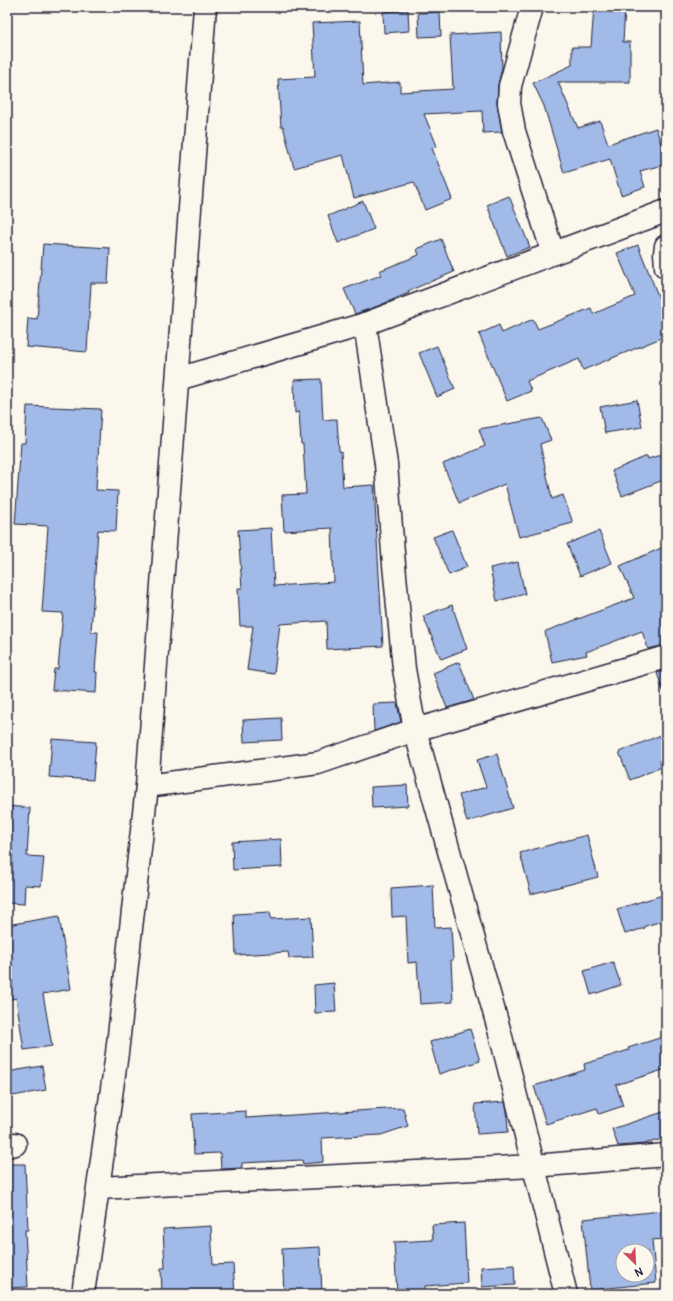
<svg xmlns="http://www.w3.org/2000/svg" width="673" height="1301" font-family="Pangolin,sans-serif">
  <style>
    .building { fill: #a1bae7; stroke: #22223b; fill-rule: evenodd }
    .lines { fill: none; stroke-linecap: round; stroke-linejoin: round }
    .minor-casing { stroke: #22223b; stroke-width: 25 }
    .major-casing { stroke: #22223b; stroke-width: 25 }
    .minor { stroke: #fbf7ec; stroke-width: 22 }
    .major { stroke: #fbf7ec; stroke-width: 22 }
  </style>
  <rect width="100%" height="100%" fill="#fbf7ec"/>
  <filter id="ink" filterUnits="userSpaceOnUse"><feTurbulence type="fractalNoise" baseFrequency=".025" numOctaves="2"/><feDisplacementMap in="SourceGraphic" scale="8" xChannelSelector="R" yChannelSelector="G"/><feConvolveMatrix kernelMatrix="1 2 1 2 8 2 1 2 1" color-interpolation-filters="sRGB"/></filter>
  <g filter="url(#ink)">
    <!-- building -->
    <g class="building">
      <polygon points="594,7 625,7 623,42 630,42 630,82 558,82 578,128 600,121 608,144 656,128 666,160 666,164 640,171 645,187 621,195 610,159 564,173 544,106 533,83 572,65 572,47 591,47"/>
      <polygon points="408,10 409,31 384,33 383,12"/>
      <polygon points="440,12 441,36 419,37 418,13"/>
      <polygon points="360,21 363,85 400,82 400,92 453,89 450,35 501,32 502,68 498,85 497,102 502,132 483,133 482,111 424,114 437,146 432,148 452,199 425,210 414,182 354,198 343,155 294,168 283,126 281,127 278,79 315,77 312,23"/>
      <polygon points="509,196 530,247 507,256 487,205"/>
      <polygon points="363,201 374,229 338,243 328,216"/>
      <polygon points="441,239 454,272 408,291 409,293 378,306 355,314 344,289 381,275 379,271 419,255 417,249"/>
      <polygon points="43,244 110,248 108,283 91,283 87,352 26,347 28,318 37,319"/>
      <polygon points="638,245 666,316 666,336 583,370 579,359 527,381 531,391 507,401 479,334 499,325 502,333 533,319 538,329 591,308 593,314 635,296 617,253"/>
      <polygon points="437,346 455,389 437,397 419,353"/>
      <polygon points="321,379 323,420 337,419 339,451 341,451 343,487 374,485 383,646 327,649 326,621 280,624 274,674 247,670 253,626 240,626 238,588 242,588 238,530 271,528 274,586 334,582 332,528 284,531 282,495 306,494 303,444 301,444 299,412 295,413 294,380"/>
      <polygon points="637,400 642,427 605,433 600,407"/>
      <polygon points="27,406 101,409 96,490 118,491 116,531 98,530 91,632 98,632 95,672 97,672 96,693 52,690 54,669 58,669 63,613 42,612 48,526 15,524 21,443 25,443"/>
      <polygon points="542,418 551,440 540,444 552,499 563,495 573,523 519,537 505,484 459,503 443,464 485,446 479,429"/>
      <polygon points="666,453 666,479 622,496 612,471 647,456 648,459"/>
      <polygon points="452,530 467,567 449,575 433,537"/>
      <polygon points="599,531 612,563 580,576 567,544"/>
      <polygon points="666,546 666,645 648,649 642,631 586,652 587,655 552,662 545,632 546,631 634,598 620,566"/>
      <polygon points="518,562 525,594 497,601 490,568"/>
      <polygon points="452,605 467,649 441,659 423,616"/>
      <polygon points="459,662 474,700 447,708 433,673"/>
      <polygon points="666,670 666,691 663,691 657,673"/>
      <polygon points="397,703 401,722 374,731 373,704"/>
      <polygon points="281,718 282,740 244,742 243,720"/>
      <polygon points="666,733 666,758 660,761 662,767 630,780 619,752"/>
      <polygon points="52,739 96,742 93,780 49,777"/>
      <polygon points="497,754 513,808 467,822 459,795 486,787 477,760"/>
      <polygon points="407,785 408,806 372,808 371,787"/>
      <polygon points="7,806 30,808 27,856 44,857 41,886 25,885 24,904 7,903"/>
      <polygon points="587,835 598,877 531,894 520,853"/>
      <polygon points="281,839 282,867 233,870 232,842"/>
      <polygon points="433,885 435,928 451,927 453,960 451,960 453,1002 420,1004 417,962 408,963 406,916 392,917 391,888"/>
      <polygon points="666,894 666,920 645,926 645,928 625,934 617,909"/>
      <polygon points="270,912 271,919 311,917 313,957 289,958 288,952 236,955 234,914"/>
      <polygon points="59,916 71,989 43,994 52,1046 24,1050 16,998 7,1000 7,925"/>
      <polygon points="613,962 621,985 591,995 584,971"/>
      <polygon points="334,983 336,1012 315,1013 314,985"/>
      <polygon points="470,1029 480,1061 439,1074 430,1042"/>
      <polygon points="666,1036 666,1069 616,1085 623,1106 599,1114 597,1108 546,1124 534,1086 585,1070 584,1064 629,1050 628,1048"/>
      <polygon points="42,1066 46,1090 7,1097 7,1072"/>
      <polygon points="505,1102 507,1110 508,1132 477,1134 475,1104"/>
      <polygon points="403,1108 408,1126 381,1135 322,1138 323,1162 303,1164 302,1160 242,1163 242,1168 221,1169 220,1153 194,1154 192,1114 246,1111 246,1118"/>
      <polygon points="666,1111 666,1138 644,1144 618,1146 612,1129"/>
      <polygon points="7,1164 25,1164 28,1230 25,1230 28,1287 7,1288"/>
      <path d="M661 1211 664 1239 652 1240 656 1283 590 1290 583 1219ZM623 1251H647V1275H623Z"/>
      <polygon points="464,1223 467,1283 425,1286 425,1294 397,1294 394,1242 433,1240 432,1225"/>
      <polygon points="211,1226 213,1265 233,1264 235,1294 162,1294 161,1268 165,1268 163,1229"/>
      <polygon points="320,1247 322,1294 284,1294 282,1249"/>
      <polygon points="514,1265 515,1285 482,1287 481,1267"/>
    </g>
    <g class="lines">
      <defs>
        <g id="minor">
          <polyline points="532,7 510,86 509,103 514,131 553,253"/>
          <polyline points="666,246 665,253 666,267"/>
          <polyline points="365,324 386,464 394,565 404,669 415,730 500,1033 566,1294"/>
          <polyline points="178,379 365,324 666,211"/>
          <polyline points="147,786 318,763 415,730 666,657"/>
          <polyline points="7,1146 15,1144"/>
          <polyline points="99,1188 534,1166 666,1155"/>
        </g>
        <polyline id="major" points="83,1294 117,1053 147,786 205,7"/>
      </defs>
      <!-- minor casing -->
      <use href="#minor" class="minor-casing"/>
      <!-- major casing -->
      <use href="#major" class="major-casing"/>
      <!-- minor -->
      <use href="#minor" class="minor"/>
      <!-- major -->
      <use href="#major" class="major"/>
    </g>
  </g>
  <!-- margin -->
  <rect width="673" height="1301" fill="none" stroke="#fbf7ec" stroke-width="24"/>
  <rect x="12" y="12" width="649" height="1277" fill="none" stroke="#22223b" stroke-width="1.5" filter="url(#ink)"/>
  <!-- north arrow -->
  <g transform="translate(635 1263) rotate(156)"><circle r="19" fill="#fbf7ec" stroke="#a4a2a5"/>
  <path d="M0-3L7 15L0 10L-7 15Z" fill="#d1495b"/>
  <text y="-6" font-size="11" font-weight="bold" text-anchor="middle" fill="#22223b">N</text>
  </g>
</svg>
